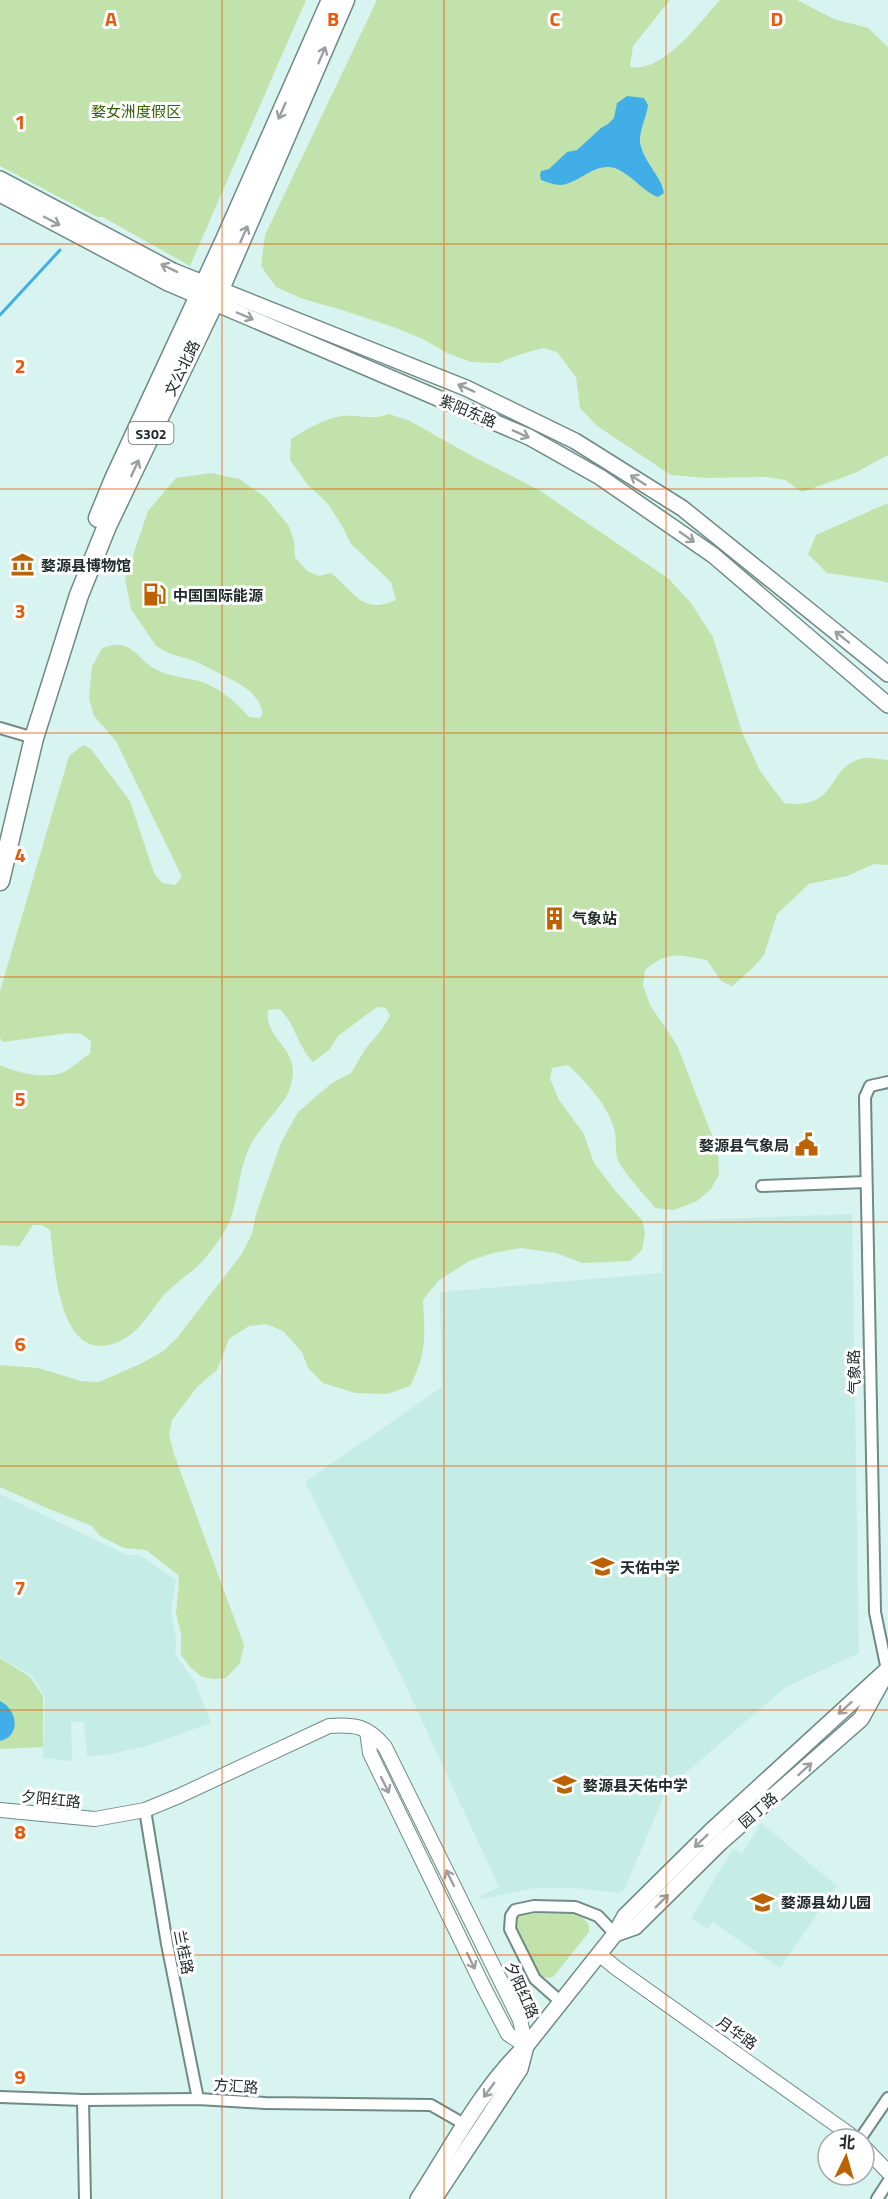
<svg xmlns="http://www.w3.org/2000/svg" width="888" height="2199" font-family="'Titillium Web','Noto Sans SC',sans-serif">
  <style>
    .built { fill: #c6ece6 }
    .green { fill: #c1e3ab }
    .water { fill: #42aee8 }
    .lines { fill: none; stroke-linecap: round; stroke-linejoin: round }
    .stream { stroke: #42aee8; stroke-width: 3 }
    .minor-casing { stroke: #708a86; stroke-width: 14 }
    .tertiary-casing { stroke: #708a86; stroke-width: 16 }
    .secondary-casing { stroke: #708a86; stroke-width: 18 }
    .primary-casing { stroke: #708a86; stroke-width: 21 }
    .minor { stroke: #fff; stroke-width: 10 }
    .tertiary { stroke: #fff; stroke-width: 14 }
    .secondary { stroke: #fff; stroke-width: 15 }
    .primary { stroke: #fff; stroke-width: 18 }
    .oneway { stroke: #9ba09f }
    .grid { fill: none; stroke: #e8590c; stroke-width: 1.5; stroke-opacity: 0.55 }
    .labels { text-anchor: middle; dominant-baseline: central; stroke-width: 6; stroke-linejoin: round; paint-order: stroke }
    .shield { fill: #fff; stroke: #646b6a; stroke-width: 1.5 }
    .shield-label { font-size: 14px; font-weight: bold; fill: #212c2a }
    .park-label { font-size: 15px; fill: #356200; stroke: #fff }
    .street-label { font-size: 15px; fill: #212c2a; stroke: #fff }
    .poi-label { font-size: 15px; font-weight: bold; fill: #212c2a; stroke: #fff; text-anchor: start }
    .grid-label { font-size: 20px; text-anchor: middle; font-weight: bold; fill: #e8590c; stroke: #fff; stroke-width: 6; stroke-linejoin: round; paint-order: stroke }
  </style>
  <rect width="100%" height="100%" fill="#d8f4f0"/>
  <!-- built -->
  <g class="built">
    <polygon points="852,1214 859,1653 786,1687 667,1789 625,1888 619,1893 575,1888 535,1888 481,1899 480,1896 499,1887 405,1684 305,1482 442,1387 440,1292 662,1273 663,1221"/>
    <polygon points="0,1494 127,1555 140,1555 176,1580 171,1610 176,1639 175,1654 195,1682 211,1723 146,1746 108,1755 87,1756 84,1722 71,1722 72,1761 43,1758 45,1697 32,1676 0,1657"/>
    <polygon points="761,1823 837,1886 780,1968 712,1922 708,1929 691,1918 733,1849 742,1854"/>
  </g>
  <!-- green -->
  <g class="green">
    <polygon points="0,0 306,0 190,266 103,217 97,217 0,166"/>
    <path d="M377 0H670L633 46 630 67C664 73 700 22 720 0H797L834 19 868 28 888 47V455L855 473 802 492 785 480 766 477 706 478 671 475 597 426 580 408 576 377 557 352 543 348 518 355 499 363 471 362 447 353 423 339 396 328 342 310 303 299 276 287 261 266 265 235Z"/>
    <path d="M389 414 410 421 474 457 539 490 669 579 691 603 713 637 742 732 760 771 784 803C841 811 825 765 864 758 871 757 881 760 888 760V865L874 864 847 876 809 884 777 914 764 955 753 968 732 986 721 981 707 960C678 955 669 950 645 970L643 985 650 1005 677 1045 718 1151 719 1175 711 1189 697 1201 674 1210 655 1208C644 1194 630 1180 620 1164 614 1154 617 1144 615 1133 610 1107 586 1082 568 1065L552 1068 550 1079 559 1100 584 1134 594 1163 616 1192 642 1220 645 1233 642 1250 630 1261 582 1263 556 1253 521 1248 493 1253 469 1261 438 1281 423 1300C425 1336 427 1353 410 1386L387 1394 355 1393 323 1383 308 1368 302 1352 283 1331 266 1324 249 1326 229 1339 217 1370 198 1386 172 1420 169 1435 174 1454 244 1645 240 1663 226 1678 214 1679 202 1677 190 1667 181 1655V1634L176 1613 179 1582 178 1575 146 1550 124 1548 100 1536 92 1526 49 1509 0 1487V1365L38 1368 81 1381 99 1382 140 1364 162 1352 176 1339 241 1255 252 1234 256 1214 281 1143 298 1112 332 1083 351 1073 366 1048 382 1029 390 1016 386 1008 377 1007 338 1036 329 1050 313 1062C297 1046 296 1025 280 1009L268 1010C264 1043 304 1047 290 1088 284 1106 258 1128 249 1148 237 1174 239 1204 227 1227 221 1237 214 1248 206 1257 195 1271 178 1280 165 1294 152 1308 141 1331 122 1340 59 1372 55 1267 50 1230L41 1225H33L19 1246 0 1245V1065C17 1073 43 1079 62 1073 71 1069 81 1059 90 1054L91 1041 81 1034 69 1033 3 1042 0 1038V991L69 756 83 745 91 749 130 801 154 873 162 883 175 885 182 877 116 741 94 716 89 698 92 667 102 648C109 646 118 643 125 646 136 650 144 663 155 669 168 676 181 677 195 680 217 685 235 701 249 717L260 718 263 713 259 702 250 691 238 683 195 661 168 653 156 646 131 609 125 579 148 511 176 478 211 473 239 479 265 497 289 526 294 541 295 557 307 571 319 576 331 573C355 593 363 615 396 600L391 582 351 544 342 526 328 504 307 484 290 460 291 439C307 429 323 419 342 416 359 414 373 421 389 414Z"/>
    <polygon points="888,503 888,583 882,581 827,573 808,554 816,535"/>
    <polygon points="0,1658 30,1677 43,1696 43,1747 0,1749"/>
    <path d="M579 1913 589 1925V1932L553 1977C532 1985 520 1941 513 1925L515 1919 524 1914Z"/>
  </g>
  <!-- water -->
  <g class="water">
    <path d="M627 96 644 98 648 105C647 116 639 130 640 142 643 162 661 175 664 193L658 197C641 191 628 169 609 167 591 166 577 184 560 185 554 185 547 182 541 180L540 175 541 171 549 169 567 152 577 150 601 128 608 124 614 118 617 103Z"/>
    <path d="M0 1701C17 1709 22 1736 0 1741Z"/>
  </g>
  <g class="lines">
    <!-- stream -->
    <polyline class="stream" points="0,315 60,250"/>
    <defs>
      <g id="minor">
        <polyline points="0,728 34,738"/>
        <polyline points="888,1082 870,1086 865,1097 875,1612 888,1675"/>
        <polyline points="762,1186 866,1182"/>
        <polyline points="145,1810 167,1944 198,2099"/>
        <polyline points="561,2002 535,1979 510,1929 511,1916 515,1910 534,1906 575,1907 598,1916 615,1934"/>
        <polyline points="0,2097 83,2100 198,2099 265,2103 431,2105 464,2124"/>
        <polyline points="83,2100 85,2199"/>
        <polyline points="860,2139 888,2098"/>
        <polyline points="877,2199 888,2182"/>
      </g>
      <g id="tertiary">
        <polyline points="367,1731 370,1753 484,1988 508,2034 526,2046"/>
        <path d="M0 1810 95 1819 145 1810 179 1796 329 1726C355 1724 368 1726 385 1747L520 2020 526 2046"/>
        <polyline points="599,1954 616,1968 856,2139"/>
        <polyline points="864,2147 888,2172"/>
      </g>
      <g id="secondary">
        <polyline points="0,179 173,271 466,388 575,441 682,508 888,674"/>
        <polyline points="0,194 168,283 529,437 600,477 713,555 888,705"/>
        <polyline points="615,1934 635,1927 721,1842 861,1719 882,1681"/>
        <path d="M418 2199C452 2147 481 2089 526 2046L615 1934 625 1916 711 1831 888 1669"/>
        <polyline points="434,2199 520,2069 526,2046"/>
      </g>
      <g id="primary">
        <polyline points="98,518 114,479 224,242 331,0"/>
        <polyline points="0,881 34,738 79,595 107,526 214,303 345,0"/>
      </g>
    </defs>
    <!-- minor casing -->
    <use href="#minor" class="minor-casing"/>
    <!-- tertiary casing -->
    <use href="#tertiary" class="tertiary-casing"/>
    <!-- secondary casing -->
    <use href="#secondary" class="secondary-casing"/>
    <!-- primary casing -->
    <use href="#primary" class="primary-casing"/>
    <!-- minor -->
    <use href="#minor" class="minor"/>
    <!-- tertiary -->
    <use href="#tertiary" class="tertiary"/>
    <!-- secondary -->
    <use href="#secondary" class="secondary"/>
    <!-- primary -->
    <use href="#primary" class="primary"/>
  </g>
  <!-- one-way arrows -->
  <defs><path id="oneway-shaft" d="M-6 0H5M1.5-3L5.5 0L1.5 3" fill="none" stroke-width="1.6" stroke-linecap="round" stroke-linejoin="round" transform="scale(1.5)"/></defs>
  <g class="oneway">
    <use href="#oneway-shaft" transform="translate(322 55) rotate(-67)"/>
    <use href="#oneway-shaft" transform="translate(282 111) rotate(114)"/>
    <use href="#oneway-shaft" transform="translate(52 221) rotate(28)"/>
    <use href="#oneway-shaft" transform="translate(244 234) rotate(-66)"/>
    <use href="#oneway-shaft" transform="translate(169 268) rotate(-154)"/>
    <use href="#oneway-shaft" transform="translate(245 316) rotate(23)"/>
    <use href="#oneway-shaft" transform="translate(466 388) rotate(-156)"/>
    <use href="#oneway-shaft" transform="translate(521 434) rotate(24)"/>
    <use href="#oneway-shaft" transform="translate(135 468) rotate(-65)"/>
    <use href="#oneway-shaft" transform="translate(638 480) rotate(-148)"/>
    <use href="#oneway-shaft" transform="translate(687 537) rotate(35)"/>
    <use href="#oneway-shaft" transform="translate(842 637) rotate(-141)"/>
    <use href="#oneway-shaft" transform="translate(845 1708) rotate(138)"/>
    <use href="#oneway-shaft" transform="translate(805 1769) rotate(-42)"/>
    <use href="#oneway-shaft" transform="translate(385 1785) rotate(64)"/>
    <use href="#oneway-shaft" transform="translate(701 1841) rotate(136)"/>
    <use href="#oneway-shaft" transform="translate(450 1878) rotate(-116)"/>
    <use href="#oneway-shaft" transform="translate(662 1901) rotate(-45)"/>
    <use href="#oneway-shaft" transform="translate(471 1961) rotate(64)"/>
    <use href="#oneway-shaft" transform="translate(489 2090) rotate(126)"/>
  </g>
  <!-- grid -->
  <path class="grid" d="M222 0V2199M444 0V2199M666 0V2199M0 244H888M0 489H888M0 733H888M0 977H888M0 1222H888M0 1466H888M0 1710H888M0 1955H888"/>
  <!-- icons -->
  <defs>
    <symbol id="museum-bare" viewBox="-9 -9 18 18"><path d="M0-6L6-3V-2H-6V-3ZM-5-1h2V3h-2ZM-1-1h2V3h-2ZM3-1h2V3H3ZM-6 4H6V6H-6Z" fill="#bc6202" stroke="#fff" stroke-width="2.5" paint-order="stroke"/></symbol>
    <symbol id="fuel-bare" viewBox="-9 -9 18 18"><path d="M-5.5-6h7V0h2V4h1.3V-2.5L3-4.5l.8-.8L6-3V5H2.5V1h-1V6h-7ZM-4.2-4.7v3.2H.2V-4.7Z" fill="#bc6202" stroke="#fff" stroke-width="2.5" paint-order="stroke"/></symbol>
    <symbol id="building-bare" viewBox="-9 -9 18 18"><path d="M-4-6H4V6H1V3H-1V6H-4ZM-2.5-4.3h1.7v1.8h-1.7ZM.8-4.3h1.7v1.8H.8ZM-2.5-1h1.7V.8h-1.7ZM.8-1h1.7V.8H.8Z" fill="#bc6202" stroke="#fff" stroke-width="2.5" paint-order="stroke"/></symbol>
    <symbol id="civic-bare" viewBox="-9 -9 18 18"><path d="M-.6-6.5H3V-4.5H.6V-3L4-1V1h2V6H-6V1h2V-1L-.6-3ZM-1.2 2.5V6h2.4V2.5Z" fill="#bc6202" stroke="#fff" stroke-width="2.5" paint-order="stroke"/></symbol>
    <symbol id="school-bare" viewBox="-9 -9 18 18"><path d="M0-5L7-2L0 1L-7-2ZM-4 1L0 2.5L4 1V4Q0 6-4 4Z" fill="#bc6202" stroke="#fff" stroke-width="2.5" paint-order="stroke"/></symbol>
  </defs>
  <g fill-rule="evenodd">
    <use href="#museum-bare" x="6" y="548" width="33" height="33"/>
    <use href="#fuel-bare" x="138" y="578" width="33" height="33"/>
    <use href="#building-bare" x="538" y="902" width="33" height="33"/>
    <use href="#civic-bare" x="790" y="1128" width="33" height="33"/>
    <use href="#school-bare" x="586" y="1550" width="33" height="33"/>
    <use href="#school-bare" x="548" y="1768" width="33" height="33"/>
    <use href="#school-bare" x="746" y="1886" width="33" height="33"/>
  </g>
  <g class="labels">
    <!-- shield labels -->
    <rect class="shield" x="128.5" y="422" width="45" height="22" rx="4.5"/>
    <g class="shield-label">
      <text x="151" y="433">S302</text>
    </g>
    <!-- park labels -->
    <g class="park-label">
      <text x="136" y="111">婺女洲度假区</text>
    </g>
    <!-- street labels -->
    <g class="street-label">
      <text transform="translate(182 368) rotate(-64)">文公北路</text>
      <text transform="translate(468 411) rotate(23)">紫阳东路</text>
      <text transform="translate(854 1372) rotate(-91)">气象路</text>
      <text transform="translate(51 1799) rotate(6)">夕阳红路</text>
      <text transform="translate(758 1810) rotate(-41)">园丁路</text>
      <text transform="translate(184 1952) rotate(79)">兰桂路</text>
      <text transform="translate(522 1990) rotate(66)">夕阳红路</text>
      <text transform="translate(737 2033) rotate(35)">月华路</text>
      <text transform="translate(236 2086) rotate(4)">方汇路</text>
    </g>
    <!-- poi labels -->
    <g class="poi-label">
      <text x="41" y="565">婺源县博物馆</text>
      <text x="173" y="595">中国国际能源</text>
      <text x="572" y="918">气象站</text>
      <text x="789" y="1145" text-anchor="end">婺源县气象局</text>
      <text x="620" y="1567">天佑中学</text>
      <text x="583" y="1785">婺源县天佑中学</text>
      <text x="781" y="1902">婺源县幼儿园</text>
    </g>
  </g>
  <g class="grid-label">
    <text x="111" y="26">A</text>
    <text x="333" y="26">B</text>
    <text x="555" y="26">C</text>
    <text x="777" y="26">D</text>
    <text x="20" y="129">1</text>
    <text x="20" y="373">2</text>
    <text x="20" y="618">3</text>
    <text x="20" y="862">4</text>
    <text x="20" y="1106">5</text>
    <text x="20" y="1351">6</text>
    <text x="20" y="1595">7</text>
    <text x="20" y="1839">8</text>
    <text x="20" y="2084">9</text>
  </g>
  <!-- north arrow -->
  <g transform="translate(846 2157) rotate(5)"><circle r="28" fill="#ffffff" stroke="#a6abaa" stroke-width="1.5"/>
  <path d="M0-4.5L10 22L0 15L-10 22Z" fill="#bc6202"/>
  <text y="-9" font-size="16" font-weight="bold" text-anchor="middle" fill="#212c2a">北</text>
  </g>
</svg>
